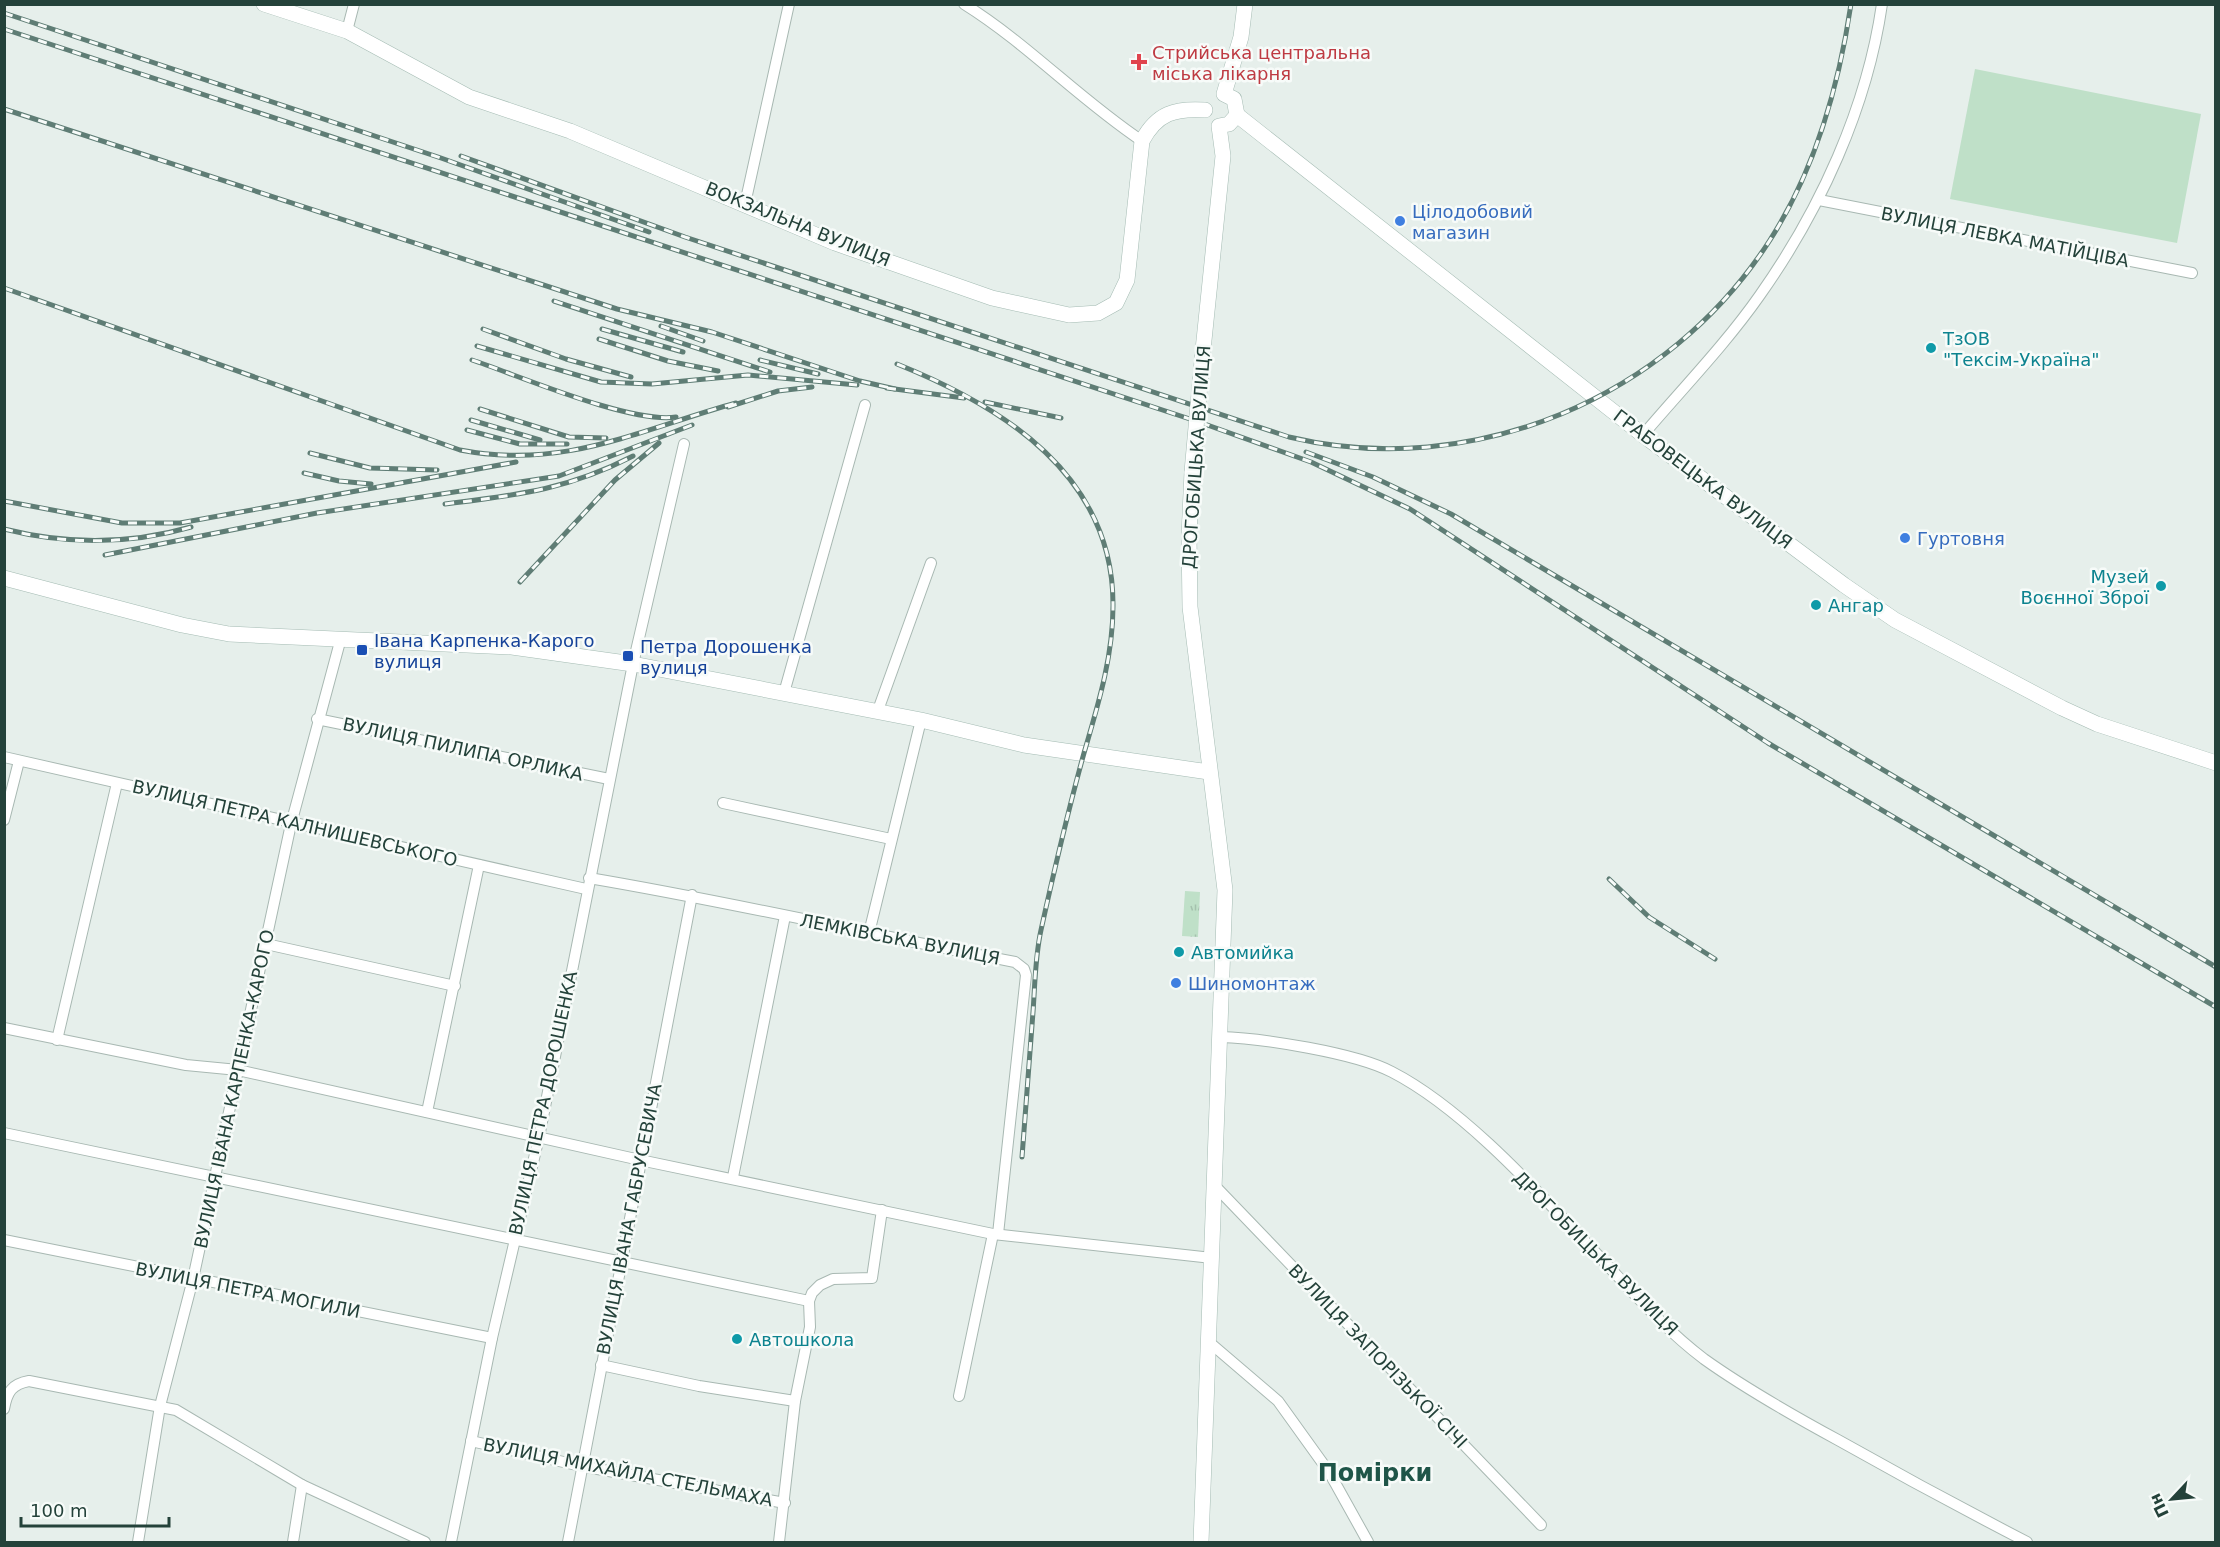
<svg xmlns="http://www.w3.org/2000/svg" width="2220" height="1547" font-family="'DejaVu Sans',sans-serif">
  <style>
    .park { fill: url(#park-tufts) }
    .pitch { fill: #bfe0c8 }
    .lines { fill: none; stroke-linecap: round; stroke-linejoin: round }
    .street-casing { stroke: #a8b8b2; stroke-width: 12 }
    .secondary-casing { stroke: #a4bbb3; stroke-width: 16 }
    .street { stroke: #fff; stroke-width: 10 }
    .secondary { stroke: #fff; stroke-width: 15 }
    .rail-casing { stroke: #5f7d75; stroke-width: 5 }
    .rail { stroke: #f7fbf9; stroke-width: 3; stroke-dasharray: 9; stroke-linecap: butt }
    .secondary-bridge-casing { stroke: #a4bbb3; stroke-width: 16; stroke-linecap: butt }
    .secondary-bridge { stroke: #fff; stroke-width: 15 }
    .health-dot { fill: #e0444e; stroke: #f7fbf9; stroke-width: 2 }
    .shop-dot { fill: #3f7fe0; stroke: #f7fbf9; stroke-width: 2 }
    .culture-dot { fill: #0f9aa8; stroke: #f7fbf9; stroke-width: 2 }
    .transit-dot { fill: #1a4fb4; stroke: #f7fbf9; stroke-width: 2 }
    .labels { text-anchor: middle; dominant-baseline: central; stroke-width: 5; stroke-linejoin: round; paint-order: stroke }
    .health-label { font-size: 18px; fill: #be3a42; stroke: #f7fbf9; text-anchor: start }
    .shop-label { font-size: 18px; fill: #366cbe; stroke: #f7fbf9; text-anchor: start }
    .street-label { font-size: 18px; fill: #24423a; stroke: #f7fbf9 }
    .culture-label { font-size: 18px; fill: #0d838f; stroke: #f7fbf9; text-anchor: start }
    .transit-label { font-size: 18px; fill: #164399; stroke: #f7fbf9; text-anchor: start }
    .district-label { font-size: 24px; font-weight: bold; fill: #1f5548; stroke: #f7fbf9 }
  </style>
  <defs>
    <pattern id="park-tufts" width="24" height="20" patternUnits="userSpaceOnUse" patternTransform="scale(1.5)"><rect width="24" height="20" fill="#bfe0c8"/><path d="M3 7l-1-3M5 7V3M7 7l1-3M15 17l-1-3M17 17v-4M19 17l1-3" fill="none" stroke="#a4c1ad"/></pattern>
  </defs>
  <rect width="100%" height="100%" fill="#e6efeb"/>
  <!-- park -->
  <polygon class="park" points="1185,891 1200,892 1198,937 1182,936"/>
  <!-- pitch -->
  <polygon class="pitch" points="1975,69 2201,114 2177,243 1950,199"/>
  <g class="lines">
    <defs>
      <g id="street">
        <path d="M964 4C1028 44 1079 99 1142 141"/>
        <polyline points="347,31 354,4"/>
        <polyline points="1819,200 2192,273"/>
        <polyline points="745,204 789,4"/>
        <path d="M1643 435C1682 389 1725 345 1760 295 1820 210 1867 108 1882 4"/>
        <polyline points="784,693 865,405"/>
        <polyline points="877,713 931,563"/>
        <polyline points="317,719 609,779"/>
        <polyline points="4,757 586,889"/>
        <polyline points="723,803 891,839"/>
        <polyline points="4,820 19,761"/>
        <path d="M589 878C732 902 873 935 1015 962L1024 969 1026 975 998 1234"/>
        <polyline points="869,933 921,720"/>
        <polyline points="266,944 455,986"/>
        <polyline points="4,1028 186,1065 238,1070 640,1160 993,1234 1212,1258"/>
        <path d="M1220 1037C1262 1038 1356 1053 1392 1072 1464 1109 1539 1193 1596 1253 1631 1290 1663 1328 1704 1359 1746 1389 1792 1415 1838 1440 1900 1475 1963 1509 2027 1542"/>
        <polyline points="57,1040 117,783"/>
        <polyline points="427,1112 479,865"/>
        <polyline points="4,1133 809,1301"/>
        <polyline points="733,1177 785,916"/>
        <polyline points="1215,1186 1541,1525"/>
        <polyline points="4,1240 492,1338"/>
        <polyline points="1209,1342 1278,1401 1329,1472 1368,1542"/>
        <polyline points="601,1365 699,1386 795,1401"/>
        <polyline points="959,1396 993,1234"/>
        <path d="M4 1409C7 1392 12 1384 29 1381L176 1410 302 1485 425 1542"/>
        <polyline points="471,1441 581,1466 785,1503"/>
        <polyline points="138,1542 160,1406 193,1279 291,824 341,638"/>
        <polyline points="293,1542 302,1485"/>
        <polyline points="451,1542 492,1338 539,1137 633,664 684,444"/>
        <polyline points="568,1542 692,895"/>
        <polyline points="779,1542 795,1401 810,1327 809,1301 812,1293 820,1285 833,1279 872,1278 882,1210"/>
      </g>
      <g id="secondary">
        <path d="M264 4 347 31 469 97 570 131 835 243 992 298 1069 315 1098 313 1116 303 1127 280 1142 141C1157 113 1175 108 1205 110"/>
        <polyline points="1237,115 1643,435 1844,585 1895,620 2062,708 2097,724 2216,763"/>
        <polyline points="1203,350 1223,156 1219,126 1229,124 1237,115 1234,99 1224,94 1241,37 1245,4"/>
        <polyline points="1192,472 1189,537 1190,607 1225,890 1201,1542"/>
        <polyline points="4,578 182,625 229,634 512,647 633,664 921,720 1024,745 1209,772"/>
      </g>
    </defs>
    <!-- street casing -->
    <use href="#street" class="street-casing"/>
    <!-- secondary casing -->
    <use href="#secondary" class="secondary-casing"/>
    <!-- street -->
    <use href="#street" class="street"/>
    <!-- secondary -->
    <use href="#secondary" class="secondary"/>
    <defs>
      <g id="rail">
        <polyline points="4,13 441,158 649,232"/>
        <polyline points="4,29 1199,422 1311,462 1410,509 1768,743 2216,1007"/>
        <polyline points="4,109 617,309 712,332 860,381 895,389"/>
        <path d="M461 156 685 237 1289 437C1473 481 1669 398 1770 240 1815 170 1839 85 1851 4"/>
        <path d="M4 288 460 450C565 470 638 430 736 403"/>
        <polyline points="554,301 770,372"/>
        <polyline points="661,326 703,341"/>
        <polyline points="483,329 566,359 631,377"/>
        <polyline points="602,329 683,352"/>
        <polyline points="599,339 668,361 718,371"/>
        <polyline points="477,346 601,382 652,384 748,375 857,385"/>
        <path d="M472 360C520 376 631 424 676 417"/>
        <polyline points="760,360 818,374"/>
        <path d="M897 364C1004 407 1114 476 1113 606 1113 657 1098 705 1084 753 1068 811 1054 871 1041 930 1035 957 1035 985 1033 1012 1029 1060 1026 1109 1022 1157"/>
        <polyline points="887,388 964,398"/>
        <polyline points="985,402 1061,418"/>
        <polyline points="728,407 778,391 812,387"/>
        <polyline points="480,409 569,437 606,438"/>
        <polyline points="471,420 540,440"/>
        <polyline points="467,430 520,444 567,444"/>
        <polyline points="1306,452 1373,477 1451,514 2216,967"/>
        <polyline points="310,453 370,468 437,470"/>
        <polyline points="304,473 339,481 371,484"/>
        <polyline points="4,501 122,523 180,523 516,462"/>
        <path d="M445 504C517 495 567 490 633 456"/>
        <path d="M4 529C68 545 128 545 191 527"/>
        <polyline points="105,555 317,513 559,476 692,425"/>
        <polyline points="520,582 615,480 659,443"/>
        <polyline points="1609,879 1649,917 1715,959"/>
      </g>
    </defs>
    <!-- rail casing -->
    <use href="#rail" class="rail-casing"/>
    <!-- rail -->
    <use href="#rail" class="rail"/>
    <defs>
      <polyline id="secondary-bridge" points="1192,472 1203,350"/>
    </defs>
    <!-- secondary-bridge casing -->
    <use href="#secondary-bridge" class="secondary-bridge-casing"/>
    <!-- secondary-bridge -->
    <use href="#secondary-bridge" class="secondary-bridge"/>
  </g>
  <!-- markers -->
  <path class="health-dot" d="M1136 53h6v6h6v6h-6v6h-6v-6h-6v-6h6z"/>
  <g class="shop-dot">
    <circle cx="1400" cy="221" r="6"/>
    <circle cx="1905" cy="538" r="6"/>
    <circle cx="1176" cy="983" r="6"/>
  </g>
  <g class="culture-dot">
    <circle cx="1931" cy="348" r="6"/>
    <circle cx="2161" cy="586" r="6"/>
    <circle cx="1816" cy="605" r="6"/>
    <circle cx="1179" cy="952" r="6"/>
    <circle cx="737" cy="1339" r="6"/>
  </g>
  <g class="transit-dot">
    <rect x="356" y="644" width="12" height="12" rx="3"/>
    <rect x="622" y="650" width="12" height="12" rx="3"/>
  </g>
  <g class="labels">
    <!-- health labels -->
    <g class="health-label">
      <text x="1152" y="52">Стрийська центральна<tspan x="1152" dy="21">міська лікарня</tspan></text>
    </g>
    <!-- shop labels -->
    <g class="shop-label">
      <text x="1412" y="211">Цілодобовий<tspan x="1412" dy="21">магазин</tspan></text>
      <text x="1917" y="538">Гуртовня</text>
      <text x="1188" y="983">Шиномонтаж</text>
    </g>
    <!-- street labels -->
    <g class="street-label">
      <text transform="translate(798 224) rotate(22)">ВОКЗАЛЬНА ВУЛИЦЯ</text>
      <text transform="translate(2005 237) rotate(11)">ВУЛИЦЯ ЛЕВКА МАТІЙЦІВА</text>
      <text transform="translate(1196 457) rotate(-86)">ДРОГОБИЦЬКА ВУЛИЦЯ</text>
      <text transform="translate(1703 479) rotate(37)">ГРАБОВЕЦЬКА ВУЛИЦЯ</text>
      <text transform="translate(463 749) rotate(12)">ВУЛИЦЯ ПИЛИПА ОРЛИКА</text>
      <text transform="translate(295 823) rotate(13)">ВУЛИЦЯ ПЕТРА КАЛНИШЕВСЬКОГО</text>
      <text transform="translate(900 939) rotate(11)">ЛЕМКІВСЬКА ВУЛИЦЯ</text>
      <text transform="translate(234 1089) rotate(-78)">ВУЛИЦЯ ІВАНА КАРПЕНКА-КАРОГО</text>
      <text transform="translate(543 1103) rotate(-78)">ВУЛИЦЯ ПЕТРА ДОРОШЕНКА</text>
      <text transform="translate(629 1219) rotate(-79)">ВУЛИЦЯ ІВАНА ГАБРУСЕВИЧА</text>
      <text transform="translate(1596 1253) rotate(45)">ДРОГОБИЦЬКА ВУЛИЦЯ</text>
      <text transform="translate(248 1290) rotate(11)">ВУЛИЦЯ ПЕТРА МОГИЛИ</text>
      <text transform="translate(1378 1356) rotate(46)">ВУЛИЦЯ ЗАПОРІЗЬКОЇ СІЧІ</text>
      <text transform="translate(628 1472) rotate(11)">ВУЛИЦЯ МИХАЙЛА СТЕЛЬМАХА</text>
    </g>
    <!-- culture labels -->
    <g class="culture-label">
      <text x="1943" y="338">ТзОВ<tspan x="1943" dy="21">"Тексім-Україна"</tspan></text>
      <text x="2149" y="576" text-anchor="end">Музей<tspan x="2149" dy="21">Воєнної Зброї</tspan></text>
      <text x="1828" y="605">Ангар</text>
      <text x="1191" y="952">Автомийка</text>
      <text x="749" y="1339">Автошкола</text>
    </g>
    <!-- transit labels -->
    <g class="transit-label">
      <text x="374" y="640">Івана Карпенка-Карого<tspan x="374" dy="21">вулиця</tspan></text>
      <text x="640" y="646">Петра Дорошенка<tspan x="640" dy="21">вулиця</tspan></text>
    </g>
    <!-- district labels -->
    <g class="district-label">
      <text x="1375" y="1473">Помірки</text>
    </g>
  </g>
  <!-- border -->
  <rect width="2220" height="1547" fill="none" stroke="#24423a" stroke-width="12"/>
  <!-- north arrow -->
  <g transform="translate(2172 1499) rotate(244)" stroke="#f7fbf9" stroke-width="4.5" paint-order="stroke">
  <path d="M0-4.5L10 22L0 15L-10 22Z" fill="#24423a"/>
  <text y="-9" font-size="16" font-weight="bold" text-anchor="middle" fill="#24423a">Пн</text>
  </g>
  <!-- scale -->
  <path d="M21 1517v9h148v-9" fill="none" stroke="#24423a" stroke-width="3"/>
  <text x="30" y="1517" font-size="18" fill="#24423a" stroke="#f7fbf9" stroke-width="4.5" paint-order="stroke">100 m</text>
</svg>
